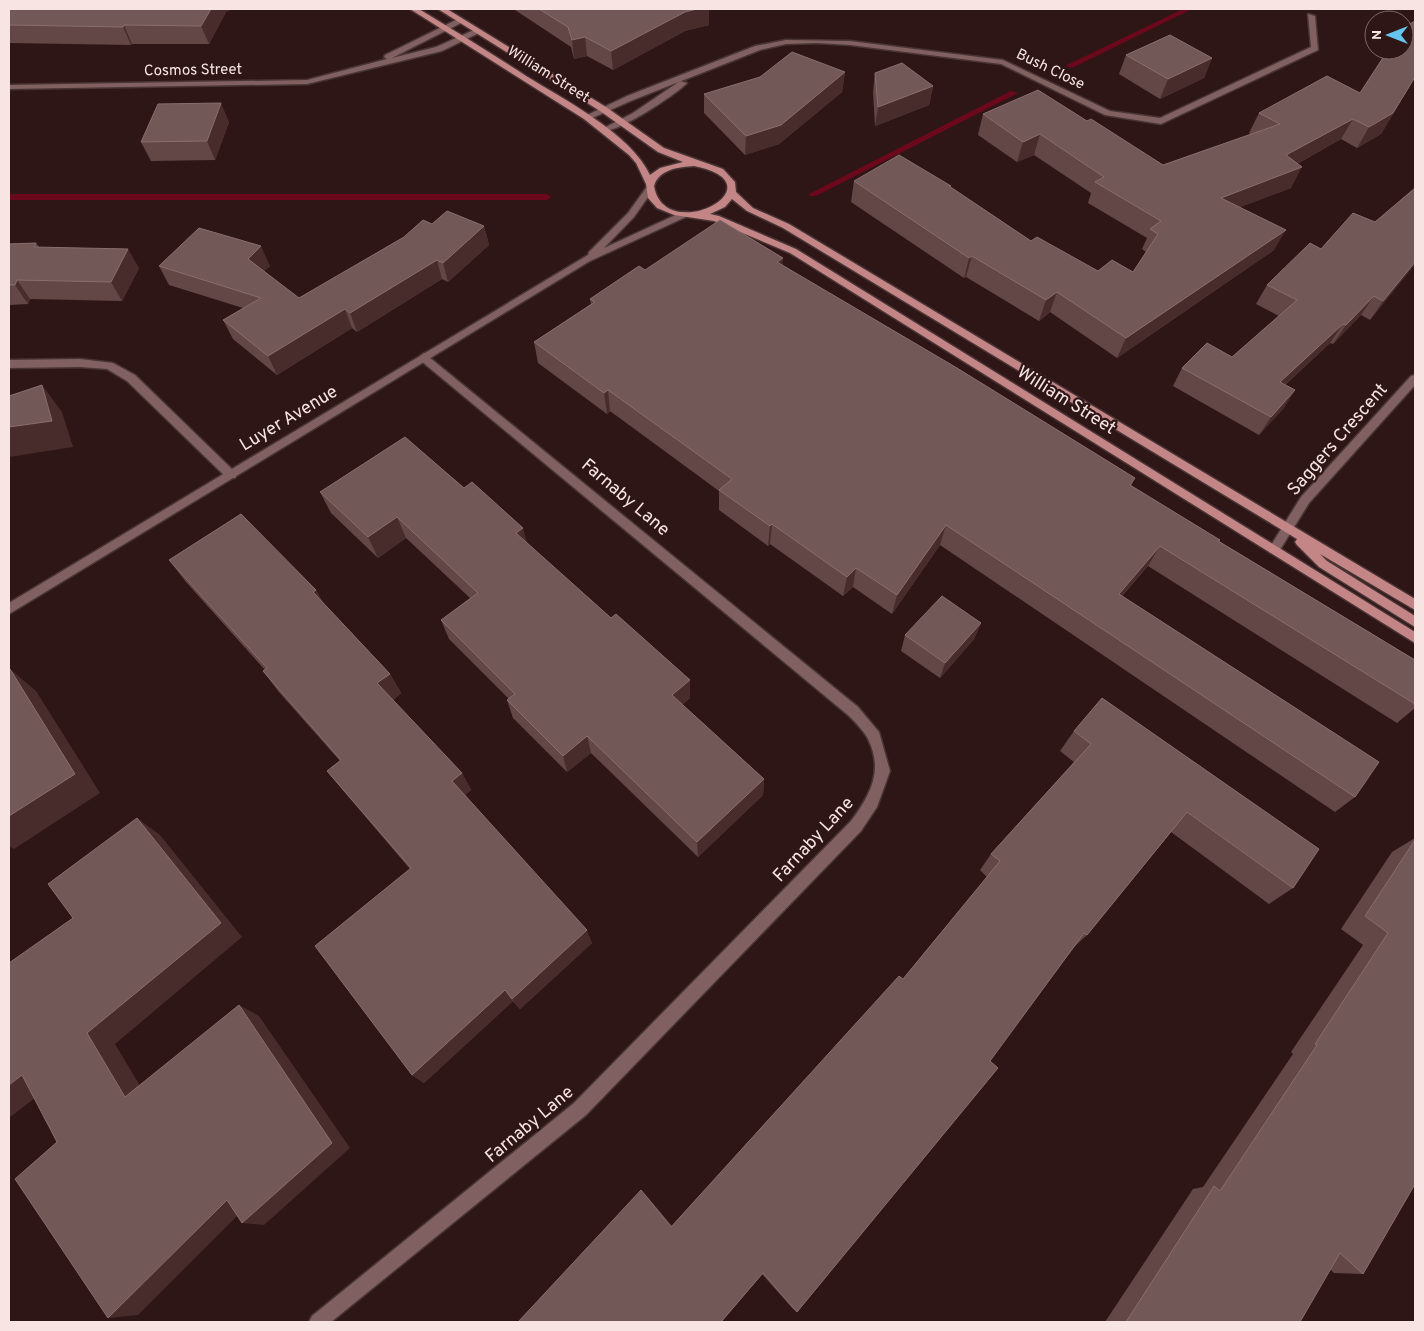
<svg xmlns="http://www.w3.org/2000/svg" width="1424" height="1331" font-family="Overpass,sans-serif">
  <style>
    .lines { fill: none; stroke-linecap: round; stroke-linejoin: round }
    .stream { fill: #6c081c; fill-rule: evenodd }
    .minor-casing { stroke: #483434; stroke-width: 3 }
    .tertiary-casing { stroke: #483434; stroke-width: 3 }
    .primary-casing { stroke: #483434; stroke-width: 3 }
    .minor { fill: #806060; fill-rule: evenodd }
    .tertiary { fill: #806060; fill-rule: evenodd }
    .primary { fill: #c38585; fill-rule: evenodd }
    .wall { fill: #634747 }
    .shaded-wall { fill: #482c2c }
    .building { fill: #735858; stroke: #886e6d }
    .labels { text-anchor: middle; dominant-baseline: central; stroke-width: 4.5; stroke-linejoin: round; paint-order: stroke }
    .far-street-label { font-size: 15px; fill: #f7e4e3; stroke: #2f1616 }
    .street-label { font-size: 18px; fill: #f7e4e3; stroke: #2f1616 }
  </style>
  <rect width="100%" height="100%" fill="#2f1616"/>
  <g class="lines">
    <!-- stream -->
    <g class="stream">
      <polygon points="1183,9 1192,9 1072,68 1065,66"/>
      <polygon points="1011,91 1018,93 816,196 810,196 809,194"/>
      <polygon points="9,194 547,194 551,197 547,200 9,200"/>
    </g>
    <defs>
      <g id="minor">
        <polygon points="1308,14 1315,16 1318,50 1161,124 1105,115 1001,64 850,45 817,43 786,44 760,50 633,100 590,119 583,117 627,96 755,46 786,40 850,41 1003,60 1110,111 1160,118 1311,47"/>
        <polygon points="458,19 465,21 392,58 436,47 476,29 483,31 442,51 307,84 9,89 9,85 307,80 387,59 384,57 385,55"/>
        <path d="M680 81 687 83C677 94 611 138 600 130L633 113Z"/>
        <path d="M424 353 858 707 879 732 890 771 877 807 861 831 586 1115 331 1322H309L312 1316 574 1103 851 821C870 795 884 771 868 739 864 731 855 722 848 715L420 360 419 357Z"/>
        <polygon points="80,359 113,363 135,375 235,472 237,475 235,478 227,478 127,381 107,369 80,367 9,368 9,360"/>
        <polygon points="1415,375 1415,385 1309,503 1278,553 1270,553 1268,550 1270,547 1301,497 1411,376"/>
      </g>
      <polygon id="tertiary" points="649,187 653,190 634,217 604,248 682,212 688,212 688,216 590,261 9,614 9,603 588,255 589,252 628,213 646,188"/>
      <path id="primary" d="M410 9H419C455 31 491 53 526 76 565 100 631 134 650 175L660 168 683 162 658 152 600 111 438 9H447L606 107 664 148 723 169 735 182 736 192 753 208 789 224 1415 599V610L1320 554 1327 561 1415 616V627L1319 567 1297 545 1295 542 1297 539 783 228 747 211 732 199 725 207 710 214 719 216 796 249 1415 632V643L790 253 714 221 674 215 657 208 648 198 646 184 636 163 629 155 584 119ZM694 166C784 184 665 248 654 186 659 169 679 167 694 166Z"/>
    </defs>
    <!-- minor casing -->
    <use href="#minor" class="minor-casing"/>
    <!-- tertiary casing -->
    <use href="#tertiary" class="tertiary-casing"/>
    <!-- primary casing -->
    <use href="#primary" class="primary-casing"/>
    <!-- minor -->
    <use href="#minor" class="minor"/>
    <!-- tertiary -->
    <use href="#tertiary" class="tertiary"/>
    <!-- primary -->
    <use href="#primary" class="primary"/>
  </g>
  <!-- wall -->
  <g class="wall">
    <polygon points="9,9 226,12 209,44 132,44 131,45 9,43"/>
    <polygon points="515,9 709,9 709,25 685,31 613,70 587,56 574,59 571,47 515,10"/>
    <polygon points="1126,55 1212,58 1204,78 1160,99 1119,74"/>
    <polygon points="845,72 842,92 779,144 745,155 704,113 704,94"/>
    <polygon points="875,73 933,86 929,105 875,126 873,92"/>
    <polygon points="1415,77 1381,134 1357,148 1341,139 1297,164 1291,188 1240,207 1274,250 1117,358 1050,312 1039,321 966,277 964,278 851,202 854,181 950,187 1031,241 1098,271 1133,272 1146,252 1142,249 1147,238 1088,203 1091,193 1034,155 1017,162 978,135 983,114 1087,121 1163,165 1251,134 1249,133 1259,113 1360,93"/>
    <polygon points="229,122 215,160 151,161 141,142"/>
    <polygon points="1415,188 1415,264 1370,320 1361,315 1333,344 1330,343 1285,385 1295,390 1283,409 1259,435 1173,386 1182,368 1232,357 1279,316 1256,304 1267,285 1321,249 1375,222"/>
    <polygon points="432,224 484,226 489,245 448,282 442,279 357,332 352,328 277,375 233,339 223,320 243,308 169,285 159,266 270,266 264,271 299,298"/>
    <polygon points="36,243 39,247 139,268 122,301 30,299 28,304 9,305 9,244"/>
    <polygon points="783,266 1135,478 1131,486 1219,541 1415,660 1415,708 1397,723 1148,566 1122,596 1355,797 1335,812 940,545 892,614 853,587 843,596 770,544 768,546 719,510 719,491 610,411 607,414 538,363 534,342 591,304 590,299 645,270"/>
    <polygon points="320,492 527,543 690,698 682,705 764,779 763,795 698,857 591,753 567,772 513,718 507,700 509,699 449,639 441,620 470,598 406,538 378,558 331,513"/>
    <polygon points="169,560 316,590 323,603 390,674 401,693 393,700 462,773 471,790 465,795 592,943 520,1009 513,1001 424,1083 412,1075 410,869 341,788 327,771 340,761 278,691 263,671 265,670 186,582"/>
    <polygon points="981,623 974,639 940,678 901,651 905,635"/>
    <polygon points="1074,731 1293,888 1269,904 1171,832 1087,935 1075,946 797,1312 793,1309 762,1274 721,1322 644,1193 672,1226 903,979 987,877 980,870 991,854 1074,762 1060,751"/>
    <polygon points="1415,838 1415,1184 1363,1274 1334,1273 1330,1269 1300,1322 1105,1322 1193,1189 1203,1187 1293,1054 1291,1052 1363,945 1341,929 1392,852"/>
  </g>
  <!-- shaded-wall -->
  <g class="shaded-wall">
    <polygon points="211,9 233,9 226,12 209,44 201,26"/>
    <polygon points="697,9 709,9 709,25 685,31 613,70 611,51 685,12"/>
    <polygon points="124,25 132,44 131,45 123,27"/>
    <polygon points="585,37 587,56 574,59 572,40"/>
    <polygon points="1212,58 1204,78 1160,99 1168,79"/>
    <polygon points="845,72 842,92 779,144 745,155 746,136"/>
    <polygon points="1415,77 1381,134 1357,148 1369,127"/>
    <polygon points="933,86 929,105 875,126 878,107"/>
    <polygon points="221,103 229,122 215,160 207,141"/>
    <polygon points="1353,119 1341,139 1275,176 1286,155"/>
    <polygon points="1040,134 1034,155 1017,162 1023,142"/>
    <polygon points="1302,167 1291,188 1211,218 1221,198"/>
    <polygon points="484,226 489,245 448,282 443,263"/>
    <polygon points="1286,230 1274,250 1117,358 1126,338"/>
    <polygon points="261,246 270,266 257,278 248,259"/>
    <polygon points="128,249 139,268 122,301 111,282"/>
    <polygon points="972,256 966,277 964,278 969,258"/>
    <polygon points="783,258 782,280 777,262"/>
    <polygon points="437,260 442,279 357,332 350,313"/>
    <polygon points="1415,262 1415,264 1370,320 1383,301"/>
    <polygon points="17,280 30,299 28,304 15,285"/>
    <polygon points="1057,292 1050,312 1039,321 1046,300"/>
    <polygon points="1374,296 1361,315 1333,344 1346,325"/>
    <polygon points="345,309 352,328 277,375 268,356"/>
    <polygon points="1343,324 1330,343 1268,400 1280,382"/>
    <polygon points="42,385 62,412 73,447 9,457 9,427"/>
    <polygon points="608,390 610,411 607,414 604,393"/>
    <polygon points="1295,390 1283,409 1259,435 1271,417"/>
    <polygon points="397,517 406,538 378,558 368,537"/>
    <polygon points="772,524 770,544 768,546 770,526"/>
    <polygon points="946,525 940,545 892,614 897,595"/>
    <polygon points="523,528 529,549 516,533"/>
    <polygon points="1160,546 1148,566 1107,612 1119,594"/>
    <polygon points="856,568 853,587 843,596 847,577"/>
    <polygon points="316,590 328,612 313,592"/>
    <polygon points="981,623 974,639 940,678 945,663"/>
    <polygon points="10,669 36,691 100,793 14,849 9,846"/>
    <polygon points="390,674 401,693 389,703 377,683"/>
    <polygon points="690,680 690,698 673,713 672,695"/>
    <polygon points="587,736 591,753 567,772 563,756"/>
    <polygon points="462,773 471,790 462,798 452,781"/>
    <polygon points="764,779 763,795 698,857 697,842"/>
    <polygon points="137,818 160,835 242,937 115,1044 151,1104 125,1097 87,1033"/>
    <polygon points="587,930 592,943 520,1009 512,999"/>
    <polygon points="505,990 513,1001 424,1083 412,1075"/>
    <polygon points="239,1005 259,1016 350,1148 264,1225 242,1223"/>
    <polygon points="22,1075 53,1084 9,1118 9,1085"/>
    <polygon points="227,1200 250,1203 138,1315 108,1318"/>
  </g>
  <!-- building -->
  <g class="building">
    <polygon points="9,9 211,9 201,26 124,25 123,27 9,25"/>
    <polygon points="539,9 697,9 685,12 611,51 585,37 572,40 568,27"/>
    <polygon points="1415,21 1415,77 1393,113 1369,127 1353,119 1286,155 1302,167 1221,198 1286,230 1126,338 1057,292 1046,300 972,256 969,258 854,181 899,155 951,186 949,186 1031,241 1037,237 1098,271 1112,260 1133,272 1158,234 1150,229 1161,221 1095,182 1104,177 1040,134 1023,142 983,114 1038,90 1087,121 1091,119 1163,165 1280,124 1259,113 1327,76 1360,93 1388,50 1404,50 1404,27"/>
    <polygon points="1170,35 1212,58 1168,79 1126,55"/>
    <polygon points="792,52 845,72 781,125 746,136 704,94 760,77"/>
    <polygon points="902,63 933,86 878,107 875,73"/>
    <polygon points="221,103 207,141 141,142 158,104"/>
    <polygon points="1415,188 1415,262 1383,301 1374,296 1346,325 1343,324 1280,382 1295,390 1271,417 1182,368 1207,343 1232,357 1297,300 1267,285 1310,243 1321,249 1353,213 1375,222"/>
    <polygon points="447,211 484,226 443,263 437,260 350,313 345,309 268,356 223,320 261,298 159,266 199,228 261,246 248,259 299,298 404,237 423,220 432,224"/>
    <polygon points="720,220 783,258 777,262 957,368 1135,478 1130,485 1220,540 1218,541 1415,660 1415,704 1160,546 1119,594 1379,762 1355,797 946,525 897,595 856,568 847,577 772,524 770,526 719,490 732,479 608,390 604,393 534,342 595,302 590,299 639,266 645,270"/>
    <polygon points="36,243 34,247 128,249 111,282 17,280 15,285 9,285 9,244"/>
    <polygon points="42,385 52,421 9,427 9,396"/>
    <polygon points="405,437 464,488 472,482 523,528 516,533 611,618 616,614 690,680 672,695 764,779 697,842 587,736 563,756 507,700 515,694 441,620 478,593 397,517 368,537 320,492"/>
    <polygon points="241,514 316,590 313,592 390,674 377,683 462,773 452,781 587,930 512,999 505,990 412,1075 315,946 411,868 327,771 341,760 263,671 267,668 169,560"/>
    <polygon points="942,596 981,623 945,663 905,635"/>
    <polygon points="10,669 75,774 9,816 9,670"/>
    <polygon points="1102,698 1319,849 1293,888 1187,812 1087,935 1084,933 990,1061 998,1068 797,1312 763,1273 721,1322 518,1322 641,1190 671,1227 899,976 903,979 1000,861 991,854 1091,744 1074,731"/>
    <polygon points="137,818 221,923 87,1033 125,1097 239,1005 332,1143 242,1223 227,1200 108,1318 15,1179 57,1142 22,1075 9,1085 9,963 73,918 48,884"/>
    <polygon points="1415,840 1415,1184 1363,1274 1340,1253 1300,1322 1126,1322 1214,1186 1220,1191 1317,1045 1315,1044 1388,933 1365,916"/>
  </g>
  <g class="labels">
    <!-- far-street labels -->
    <g class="far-street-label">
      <text transform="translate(1050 70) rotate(26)">Bush Close</text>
      <text transform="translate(193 71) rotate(-1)">Cosmos Street</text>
      <text transform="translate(548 75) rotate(32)">William Street</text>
    </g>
    <!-- street labels -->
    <g class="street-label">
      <text transform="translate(1066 401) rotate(32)">William Street</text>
      <text transform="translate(289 419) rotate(-31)">Luyer Avenue</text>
      <text transform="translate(1338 440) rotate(-49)">Saggers Crescent</text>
      <text transform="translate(625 498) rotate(40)">Farnaby Lane</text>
      <text transform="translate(814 840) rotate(-47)">Farnaby Lane</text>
      <text transform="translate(530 1125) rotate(-40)">Farnaby Lane</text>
    </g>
  </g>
  <!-- border -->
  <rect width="1424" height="1331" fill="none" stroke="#f7e4e3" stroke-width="20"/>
  <!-- north arrow -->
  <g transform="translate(1389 35) rotate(270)"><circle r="24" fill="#2f1616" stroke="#7f6868"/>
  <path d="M0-4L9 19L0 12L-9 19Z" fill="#65c5ee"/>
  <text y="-8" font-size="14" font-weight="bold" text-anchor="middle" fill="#f7e4e3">N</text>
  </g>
</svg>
